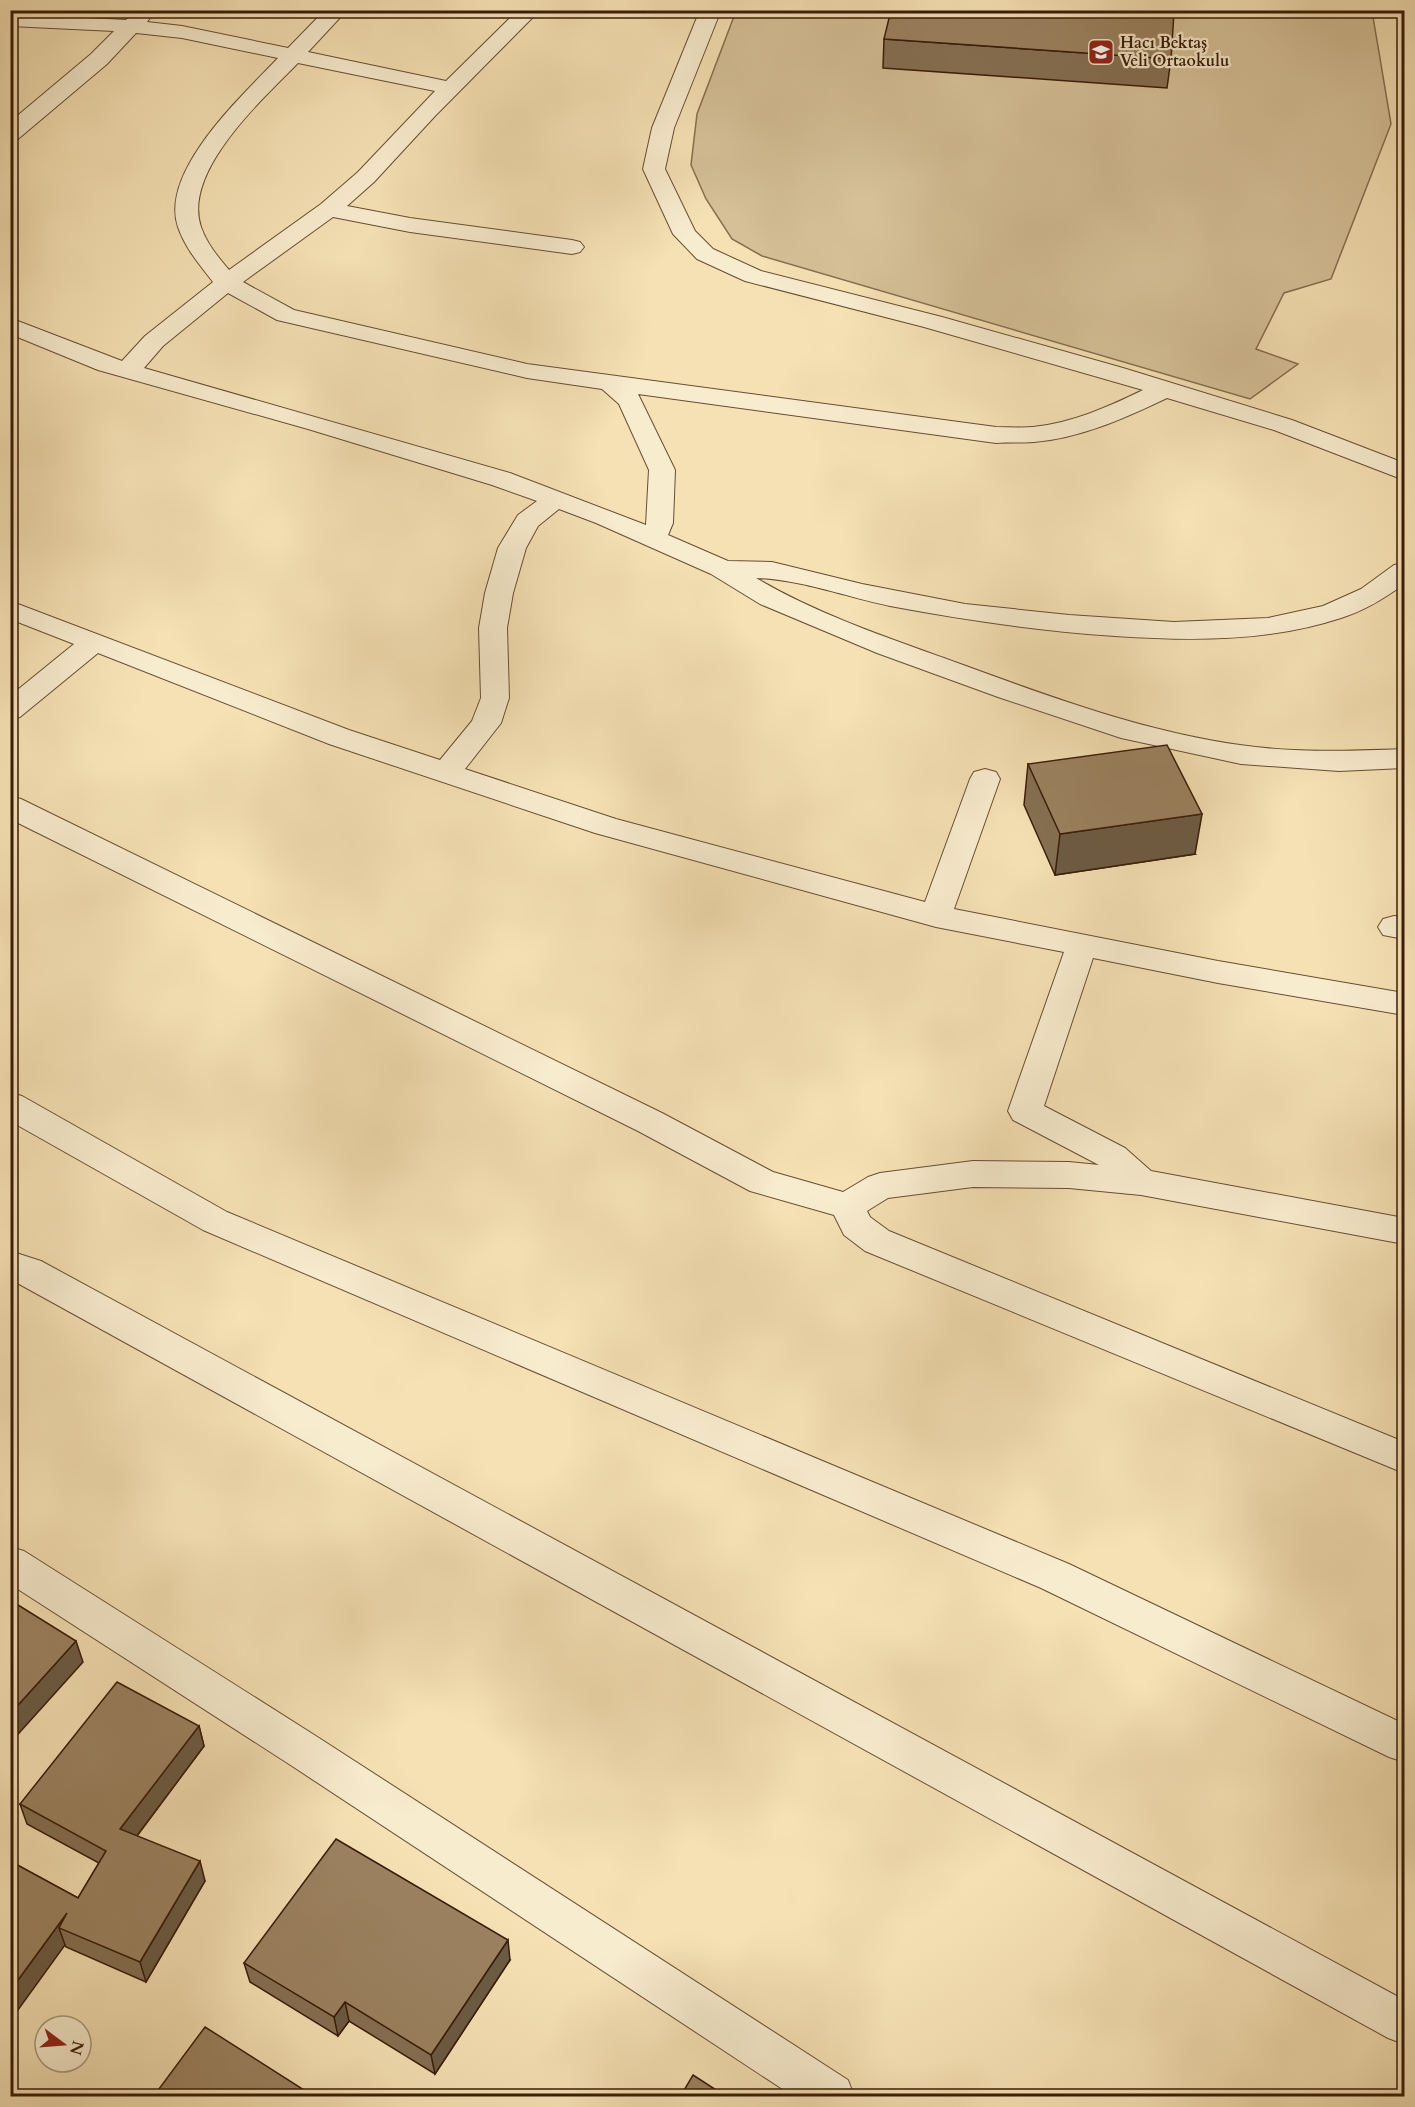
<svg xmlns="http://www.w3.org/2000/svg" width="1415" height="2107" font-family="Cardo,serif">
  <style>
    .green { fill: #d5c097; stroke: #876e50; stroke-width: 1.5 }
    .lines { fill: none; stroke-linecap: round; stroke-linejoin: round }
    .minor-casing { stroke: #684d33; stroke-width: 2 }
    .minor { fill: #f8ecce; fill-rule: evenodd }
    .wall { fill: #857053; stroke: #391c08; stroke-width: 1.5 }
    .shaded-wall { fill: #6c5b44; stroke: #391c08; stroke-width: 1.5 }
    .building { fill: #9b8261; stroke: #391c08; stroke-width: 1.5 }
    .labels { text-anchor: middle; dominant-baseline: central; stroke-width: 4.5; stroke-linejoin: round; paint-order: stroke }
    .far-poi-label { font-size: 16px; font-weight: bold; fill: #391c08; stroke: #f8ecce; text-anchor: start }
  </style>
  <rect width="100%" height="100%" fill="#f5e1b4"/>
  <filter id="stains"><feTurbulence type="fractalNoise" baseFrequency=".00333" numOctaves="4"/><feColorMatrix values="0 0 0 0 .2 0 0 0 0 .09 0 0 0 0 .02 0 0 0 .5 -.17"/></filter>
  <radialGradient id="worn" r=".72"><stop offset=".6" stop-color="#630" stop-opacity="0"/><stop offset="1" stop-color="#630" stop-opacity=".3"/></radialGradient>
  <!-- green -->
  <polygon class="green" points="736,11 1372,11 1391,124 1331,279 1284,293 1256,349 1298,364 1250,399 762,256 732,239 706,199 691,165 697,114"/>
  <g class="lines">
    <defs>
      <g id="minor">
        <path d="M149 10 152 15 147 22 182 26 288 48 325 10H347L308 52 446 81 518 10H540L435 116 374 182 347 206 410 218 572 240 580 242 584 247 580 252 572 254 410 232 333 217 243 282 294 310 527 364 996 427C1008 427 1021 428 1033 427 1072 423 1108 407 1143 390L924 327 745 281 697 259 673 234 643 169 652 128 700 10H721L674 128 665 169 695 231 713 249 761 271 942 317 1123 368 1292 420 1404 463V480L1274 430 1167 398C1125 418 1081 438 1034 442 1021 443 1009 442 996 443L638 394 675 470 673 523 668 535 728 561 772 562 862 584 965 604 1069 615 1174 622 1268 618 1323 606 1361 589 1394 565 1404 563V584C1385 598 1364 611 1341 618 1268 642 1191 641 1115 636 1039 631 965 620 890 606 847 597 799 579 756 578 813 612 882 636 944 658 1040 693 1139 731 1240 745 1294 753 1350 751 1404 749V768L1339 771 1241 764 1121 738 998 697 877 653 760 604 711 574 596 523 559 509 538 526 526 548 513 593 507 628 509 698 501 723 465 769 616 819 925 902 970 779 974 772 985 769 996 772 1000 779 954 909 1218 961 1404 993V1015L1218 983 1093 958 1044 1106 1125 1148 1151 1171 1404 1218V1244L1141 1195 1069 1188 973 1187 888 1198 867 1211 870 1217 889 1231 1404 1442V1473L865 1251 844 1235 834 1215 750 1191 638 1131 10 819V796L21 799 662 1113 773 1172 843 1192 868 1177 880 1173 973 1161 1069 1162 1099 1165 1013 1120 1008 1111 1064 952 936 927 595 833 329 744 98 653 20 717 10 720V696L74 644 10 619V601L349 730 440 760 472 721 481 698 479 628 485 593 498 548 518 515 537 501 492 485 308 429 98 370 10 334V318L122 361 145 336 213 282C200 265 185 248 178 227 159 171 243 95 278 58L182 38 136 33 107 64 18 139 10 141V122L91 54 114 31 10 26V14L126 20 135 11ZM298 63 435 91 358 172 321 204 229 270C218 257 207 244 201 227 182 171 263 99 298 63ZM228 293 277 320 527 378 602 389 619 404 649 470 646 525 510 473 144 368 163 346Z"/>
        <polygon points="1394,916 1404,917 1404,939 1383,935 1378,927 1383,919"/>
        <polygon points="10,1093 22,1096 227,1212 1069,1564 1404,1724 1404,1762 1389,1757 1041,1588 203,1230 10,1121"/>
        <polygon points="10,1251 41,1261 1404,2000 1404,2044 1388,2038 10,1279"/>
        <polygon points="10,1547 24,1551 319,1738 848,2080 854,2096 793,2096 289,1764 10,1584"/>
      </g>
    </defs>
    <!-- minor casing -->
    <use href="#minor" class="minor-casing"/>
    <!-- minor -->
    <use href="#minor" class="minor"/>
  </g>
  <!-- wall -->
  <g class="wall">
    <polygon points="884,39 1171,59 1167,88 883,68"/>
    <polygon points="1028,764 1195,854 1055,875 1024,805"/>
    <polygon points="199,1726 204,1746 137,1836 205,1881 146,1982 66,1947 10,1861 78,1898 99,1863 27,1824 20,1804"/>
    <polygon points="510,1960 435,2074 349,2021 338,2036 250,1982 244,1963"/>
  </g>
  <!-- shaded-wall -->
  <g class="shaded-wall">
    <polygon points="1202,814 1195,854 1055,875 1060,834"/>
    <polygon points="76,1641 83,1662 10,1743 10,1714"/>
    <polygon points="199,1726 204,1746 127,1849 120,1829"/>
    <polygon points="200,1861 205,1881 146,1982 140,1962"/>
    <polygon points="67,1913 59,1928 65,1945 10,2021 10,1991"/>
    <polygon points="508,1940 510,1960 435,2074 431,2055"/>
    <polygon points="345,2002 349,2021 338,2036 334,2017"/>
  </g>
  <!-- building -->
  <g class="building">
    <polygon points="891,10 1155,10 1174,12 1171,59 884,39"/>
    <polygon points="1167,745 1202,814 1060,834 1028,764"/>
    <polygon points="10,1600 76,1641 10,1714"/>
    <polygon points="117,1682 199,1726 120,1829 200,1861 140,1962 59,1928 67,1913 10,1991 10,1861 78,1898 106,1851 20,1804"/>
    <polygon points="336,1839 508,1940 431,2055 345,2002 334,2017 244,1963"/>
    <polygon points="205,2027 315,2097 153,2097"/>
    <polygon points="693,2075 727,2097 680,2097"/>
  </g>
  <!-- icons -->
  <defs>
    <symbol id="school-square" viewBox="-11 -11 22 22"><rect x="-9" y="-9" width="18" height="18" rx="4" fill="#8f2418" stroke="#f8ecce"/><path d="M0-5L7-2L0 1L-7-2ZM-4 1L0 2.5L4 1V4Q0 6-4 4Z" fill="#fff"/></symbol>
  </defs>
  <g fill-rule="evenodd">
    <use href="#school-square" x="1086" y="37" width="30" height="30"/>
  </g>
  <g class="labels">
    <!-- far-poi labels -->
    <g class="far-poi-label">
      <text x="1120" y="43">Hacı Bektaş<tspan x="1120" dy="18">Veli Ortaokulu</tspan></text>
    </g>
  </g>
  <!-- margin -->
  <rect width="1415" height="2107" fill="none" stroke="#f5e1b4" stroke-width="36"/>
  <rect x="12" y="12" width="1391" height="2083" fill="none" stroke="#391c08" stroke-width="3"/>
  <rect x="18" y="18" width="1379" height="2071" fill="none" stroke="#391c08" stroke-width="1.5"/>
  <!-- north arrow -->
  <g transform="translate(63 2044) rotate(106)"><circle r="28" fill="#f8ecce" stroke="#ac997f" stroke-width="1.5"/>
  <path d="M0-4.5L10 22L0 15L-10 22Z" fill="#8f2418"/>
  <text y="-9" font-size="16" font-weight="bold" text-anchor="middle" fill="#391c08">N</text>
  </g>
  <rect width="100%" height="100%" filter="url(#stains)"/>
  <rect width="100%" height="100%" fill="url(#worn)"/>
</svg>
